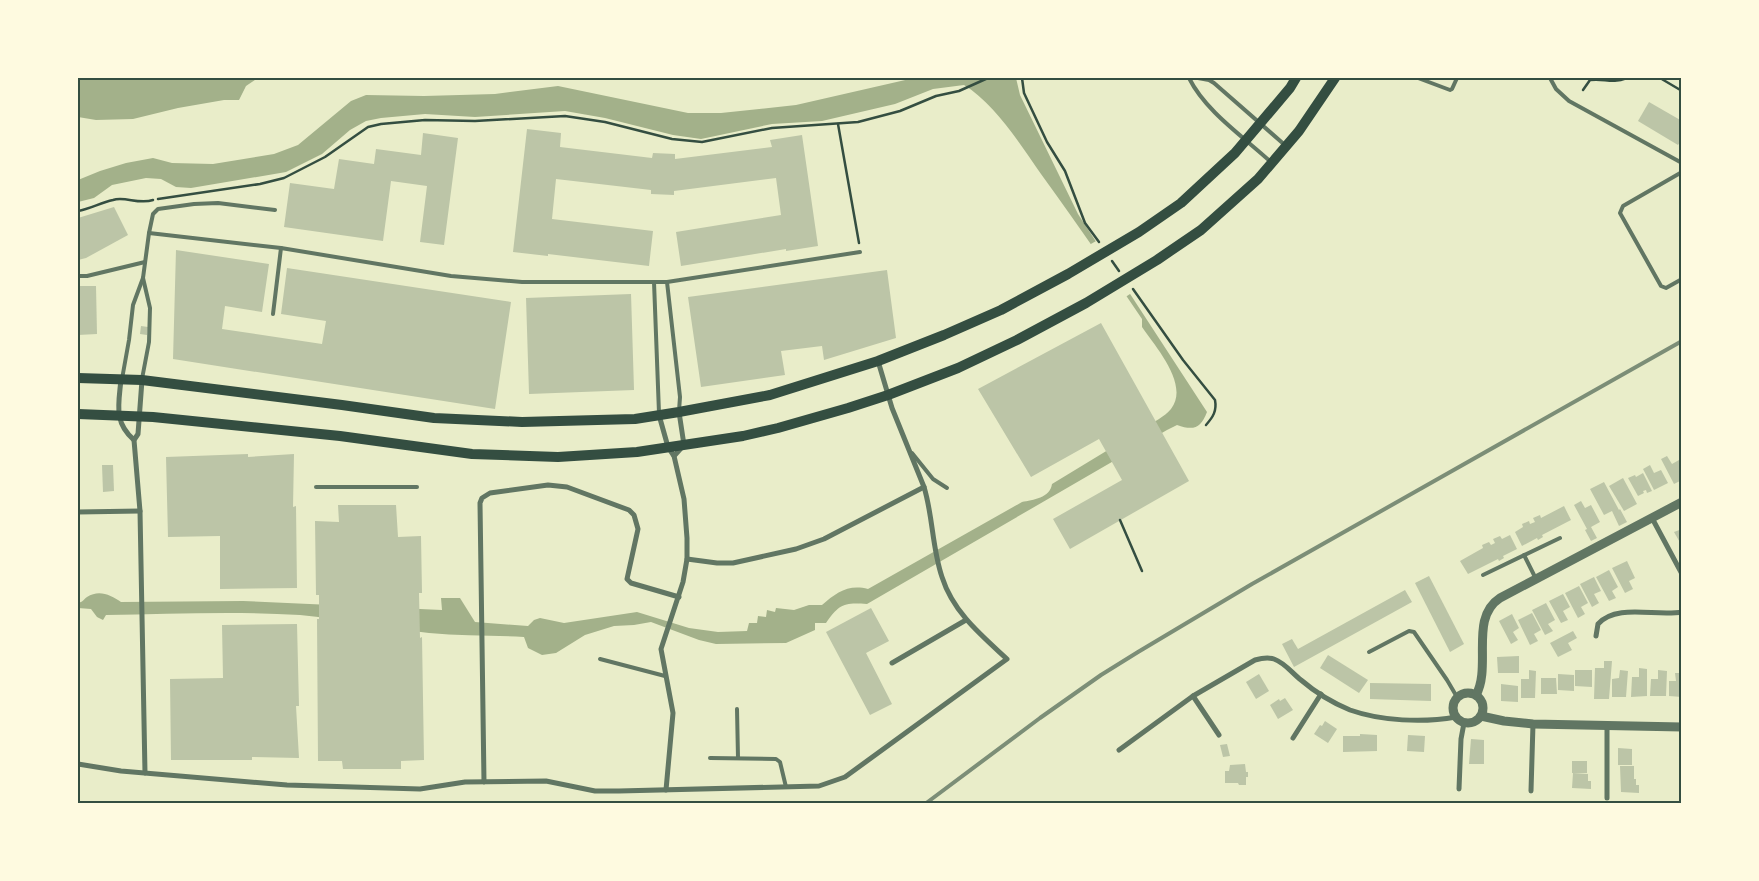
<svg xmlns="http://www.w3.org/2000/svg" width="1759" height="881" font-family="'Varela Round',sans-serif">
  <style>
    .water { fill: #a3b18a }
    .pier { fill: #e9edc9 }
    .building { fill: #bcc5a7 }
    .lines { fill: none; stroke-linecap: round; stroke-linejoin: round }
    .path { stroke: #344e41; stroke-width: 2.5 }
    .service { stroke: #617663; stroke-width: 4 }
    .minor { stroke: #617663; stroke-width: 5 }
    .tertiary { stroke: #617663; stroke-width: 9 }
    .secondary { stroke: #344e41; stroke-width: 10 }
    .rail { stroke: #7c8e77; stroke-width: 4 }
    .neatline { fill: none; stroke: #344e41; stroke-width: 2 }
  </style>
  <rect width="100%" height="100%" fill="#e9edc9"/>
  <!-- water -->
  <g class="water">
    <polygon points="78,78 258,78 246,86 239,100 224,100 178,108 133,119 96,120 78,117"/>
    <path d="M914 78H1016L1020 95 1078 214 1207 412C1201 428 1194 431 1177 425L1167 430 867 604C844 602 839 604 826 623H815V630L786 643 716 644 699 640 651 622 634 625 614 626 585 635 556 653 542 655 528 648 524 637C492 635 460 636 429 633 386 628 343 619 300 615 236 611 170 614 106 615L103 620 97 617 91 609 78 608V603C83 602 83 600 87 597 99 589 111 595 121 602L243 601 442 610 441 598H460L475 622 528 626 534 620 540 618 564 623 637 612 689 628 718 632 747 631 749 623H757L758 616 766 617 767 610 775 612 776 608 794 610 809 605H822C836 593 848 584 868 589L1022 502C1033 500 1050 498 1052 484L1159 419C1163 416 1168 413 1171 409 1190 385 1155 346 1142 327V319C1109 270 1076 222 1041 174 1020 144 995 104 964 85L933 89 895 104 822 121 772 124 701 139 673 135 605 118 565 111 475 117 425 114 381 118 366 121 350 130 322 154 286 172 191 188 176 187 161 179 146 178 112 185 94 198 78 202V180L100 171 126 163 153 158 172 163 213 164 274 154 298 145 351 101 366 95 424 96 495 94 558 86 688 113H721L796 105Z"/>
  </g>
  <!-- pier -->
  <polygon class="pier" points="1098,240 1133,292 1124,298 1089,245"/>
  <!-- building -->
  <g class="building">
    <polygon points="1649,102 1682,121 1682,139 1678,145 1638,121"/>
    <polygon points="527,129 561,133 560,147 652,158 653,153 675,154 675,159 772,147 770,140 802,135 818,246 786,251 786,249 681,266 676,232 781,215 776,178 674,191 674,195 651,194 651,190 556,179 552,219 653,231 649,266 548,254 548,256 513,252"/>
    <polygon points="423,133 458,138 444,245 420,242 427,186 391,181 383,241 284,227 290,183 334,189 339,159 374,164 376,149 421,155"/>
    <polygon points="114,207 128,235 86,258 78,260 78,218"/>
    <polygon points="176,250 269,264 262,312 225,306 222,329 322,344 326,321 281,314 287,268 511,302 495,409 173,359"/>
    <polygon points="887,270 896,338 824,360 822,346 781,351 785,375 701,387 688,297"/>
    <polygon points="78,286 96,286 97,334 78,335"/>
    <polygon points="631,294 634,390 529,394 526,298"/>
    <polygon points="1101,323 1189,481 1070,549 1053,519 1122,480 1099,439 1031,477 978,389"/>
    <polygon points="141,326 148,327 147,335 140,334"/>
    <polygon points="248,454 248,457 294,454 293,507 296,506 297,588 220,589 220,536 168,537 166,457"/>
    <polygon points="1667,456 1672,464 1679,460 1682,465 1682,480 1674,484 1661,459"/>
    <polygon points="102,465 113,465 114,491 103,492"/>
    <polygon points="1650,465 1654,473 1661,470 1668,483 1654,490 1643,469"/>
    <polygon points="1643,473 1652,491 1647,493 1646,490 1643,491 1644,493 1638,496 1628,478 1635,475 1636,477"/>
    <polygon points="1623,478 1637,504 1624,511 1609,486"/>
    <polygon points="1604,482 1619,510 1620,509 1627,522 1619,526 1612,511 1604,515 1590,489"/>
    <polygon points="1581,501 1585,508 1591,505 1600,522 1591,527 1597,538 1591,541 1585,530 1587,529 1574,505"/>
    <polygon points="338,505 396,505 398,537 421,536 422,593 419,593 420,638 422,637 424,760 401,761 401,769 343,769 342,761 318,761 317,619 319,619 319,595 316,595 315,521 339,522"/>
    <polygon points="1564,506 1571,520 1542,535 1543,537 1538,540 1537,538 1522,546 1515,532 1523,527 1522,524 1529,521 1530,524 1535,522 1533,518 1540,515 1541,518"/>
    <polygon points="1682,529 1682,546 1674,532"/>
    <polygon points="1510,535 1517,549 1503,556 1504,558 1499,561 1498,559 1468,574 1460,561 1483,548 1482,545 1489,542 1491,545 1495,543 1493,539 1500,536 1502,539"/>
    <polygon points="1627,561 1635,578 1629,581 1633,589 1625,593 1612,568"/>
    <polygon points="1609,570 1618,587 1612,591 1616,598 1609,601 1596,577"/>
    <polygon points="1429,576 1464,644 1450,652 1415,583"/>
    <polygon points="1594,577 1601,591 1594,594 1599,603 1592,607 1580,584"/>
    <polygon points="1579,586 1588,603 1581,607 1585,614 1578,618 1565,593"/>
    <polygon points="1405,590 1412,602 1294,667 1282,644 1292,639 1298,649"/>
    <polygon points="1563,594 1570,607 1563,611 1568,620 1561,623 1549,601"/>
    <polygon points="1546,603 1555,620 1548,624 1553,631 1545,635 1532,610"/>
    <polygon points="871,608 889,641 866,653 892,704 870,715 826,632"/>
    <polygon points="1532,613 1541,630 1534,634 1538,641 1530,645 1518,620"/>
    <polygon points="1512,614 1519,628 1513,632 1518,640 1511,644 1499,621"/>
    <polygon points="297,624 299,706 296,706 299,758 252,757 252,760 171,760 170,679 223,678 222,625"/>
    <polygon points="1573,631 1577,638 1568,643 1572,650 1558,657 1550,643"/>
    <polygon points="1328,655 1368,680 1359,693 1320,668"/>
    <polygon points="1519,656 1519,673 1498,673 1497,657"/>
    <polygon points="1604,661 1612,661 1609,699 1594,699 1595,668 1604,668"/>
    <polygon points="1639,668 1647,669 1647,696 1631,697 1632,677 1639,677"/>
    <polygon points="1529,670 1536,671 1535,698 1521,698 1521,679 1529,679"/>
    <polygon points="1575,670 1592,670 1592,687 1575,686"/>
    <polygon points="1620,670 1628,671 1626,697 1612,697 1612,679 1619,678"/>
    <polygon points="1658,670 1667,671 1666,696 1650,696 1651,679 1658,679"/>
    <polygon points="1675,673 1682,673 1682,697 1669,696 1669,681 1676,681"/>
    <polygon points="1259,674 1269,691 1256,699 1246,682"/>
    <polygon points="1558,674 1574,675 1574,691 1558,690"/>
    <polygon points="1541,678 1556,678 1557,694 1541,694"/>
    <polygon points="1370,683 1431,684 1431,701 1370,699"/>
    <polygon points="1501,684 1518,686 1518,702 1501,701"/>
    <polygon points="1285,698 1293,710 1278,719 1270,705 1279,699 1280,701"/>
    <polygon points="1325,721 1337,729 1328,743 1314,734 1320,725 1322,726"/>
    <polygon points="1360,734 1377,735 1377,751 1343,752 1343,736 1360,736"/>
    <polygon points="1408,735 1425,736 1424,752 1407,751"/>
    <polygon points="1471,739 1484,740 1484,764 1469,764"/>
    <polygon points="1227,744 1230,756 1223,757 1220,745"/>
    <polygon points="1618,748 1632,749 1632,765 1618,765"/>
    <rect x="1572" y="761" width="15" height="12"/>
    <polygon points="1245,764 1246,772 1248,772 1248,777 1246,777 1246,785 1239,785 1238,783 1225,783 1225,771 1229,771 1230,765"/>
    <polygon points="1620,766 1634,766 1634,779 1636,779 1636,785 1639,785 1639,793 1621,792"/>
    <polygon points="1573,773 1588,774 1588,781 1591,781 1591,789 1572,788"/>
  </g>
  <g class="lines">
    <!-- path -->
    <g class="path">
      <polyline points="1022,78 1024,93 1047,142 1065,171 1085,223 1099,242"/>
      <polyline points="1660,78 1682,91"/>
      <path d="M1583 90 1590 80C1605 78 1611 84 1627 78"/>
      <polyline points="838,124 859,243"/>
      <polyline points="158,199 260,184 284,178 325,157 368,127 381,124 425,120 475,121 565,116 605,122 672,139 702,142 772,128 858,122 900,111 936,96 959,91 988,78"/>
      <path d="M78 211C90 209 100 203 113 200 125 196 139 205 153 200"/>
      <polyline points="1112,261 1119,271"/>
      <path d="M1133 289 1183 360 1215 400C1217 411 1213 417 1206 425"/>
      <polyline points="1120,520 1142,571"/>
    </g>
    <!-- service -->
    <g class="service">
      <path d="M1189 78C1206 112 1244 137 1272 163"/>
      <polyline points="1198,78 1209,80 1214,83 1286,146"/>
      <polyline points="1418,78 1450,90 1452,89 1457,78"/>
      <polyline points="1550,78 1556,89 1569,101 1682,163"/>
      <polyline points="1682,172 1623,206 1620,213 1661,286 1666,288 1682,279"/>
      <polyline points="149,233 153,214 158,209 194,204 218,203 275,210"/>
      <polyline points="78,276 87,276 145,262"/>
      <polyline points="654,282 659,413"/>
      <polyline points="667,282 680,397 679,411"/>
      <polyline points="273,314 281,248"/>
      <polyline points="122,379 129,340 133,305 143,278 149,233 281,248 451,276 522,282 667,282 860,252"/>
      <polyline points="142,379 149,342 150,308 143,278"/>
      <polyline points="912,453 933,479 947,488"/>
      <polyline points="316,487 417,487"/>
      <polyline points="1524,555 1536,579"/>
      <polyline points="1483,575 1560,538"/>
      <polyline points="1369,652 1409,631 1414,632 1447,680 1457,697"/>
      <polyline points="600,659 665,676"/>
      <polyline points="737,709 738,758"/>
      <polyline points="710,758 776,759 780,762 786,787"/>
    </g>
    <!-- minor -->
    <g class="minor">
      <path d="M121 379C119 403 113 422 134 440"/>
      <polyline points="142,380 138,434 134,440 140,511 145,773"/>
      <polyline points="659,415 668,447 674,456 684,499 687,538 687,559 683,582 661,649 673,713 666,790"/>
      <polyline points="674,456 684,445 679,412"/>
      <polyline points="78,512 140,511"/>
      <polyline points="1652,518 1682,574"/>
      <polyline points="687,559 717,563 733,563 796,549 824,539 924,487"/>
      <path d="M1596 636 1598 624C1617 603 1656 617 1682 612"/>
      <polyline points="892,663 966,620"/>
      <polyline points="1193,696 1219,735"/>
      <polyline points="1293,738 1321,694"/>
      <path d="M1119 750 1193 696 1255 660C1262 658 1268 657 1274 659 1285 663 1292 673 1301 680 1315 692 1333 703 1350 710 1381 721 1423 723 1456 717"/>
      <path d="M78 764 121 771 287 785 420 789 465 782 546 781 595 791H619L819 786 845 777 1007 659C981 635 953 612 942 577 932 548 933 516 924 487L892 408 878 361"/>
      <polyline points="484,782 480,503 482,498 490,493 548,485 567,487 629,510 634,515 638,529 627,579 631,583 679,597"/>
      <polyline points="1459,789 1461,739 1464,723"/>
      <polyline points="1531,791 1533,724"/>
      <polyline points="1607,798 1607,726"/>
    </g>
    <!-- tertiary -->
    <g class="tertiary">
      <circle cx="1468" cy="708" r="15"/>
      <path d="M1476 695C1492 666 1469 618 1500 598L1682 502"/>
      <polyline points="1481,716 1504,721 1533,724 1682,727"/>
    </g>
    <!-- secondary -->
    <g class="secondary">
      <polyline points="78,378 142,380 342,405 434,418 522,422 635,419 679,412 770,395 878,361 944,335 1001,310 1068,274 1139,232 1181,203 1235,153 1290,88 1296,78"/>
      <polyline points="78,414 153,417 340,436 472,454 558,457 637,452 743,436 778,428 848,408 888,395 958,368 1017,340 1086,303 1157,260 1201,230 1258,179 1299,131 1335,78"/>
    </g>
    <!-- rail -->
    <polyline class="rail" points="925,804 1040,718 1101,675 1138,652 1252,584 1682,341"/>
  </g>
  <!-- border -->
  <rect width="1759" height="881" fill="none" stroke="#fefae0" stroke-width="158"/>
  <rect x="79" y="79" width="1601" height="723" class="neatline"/>
</svg>
